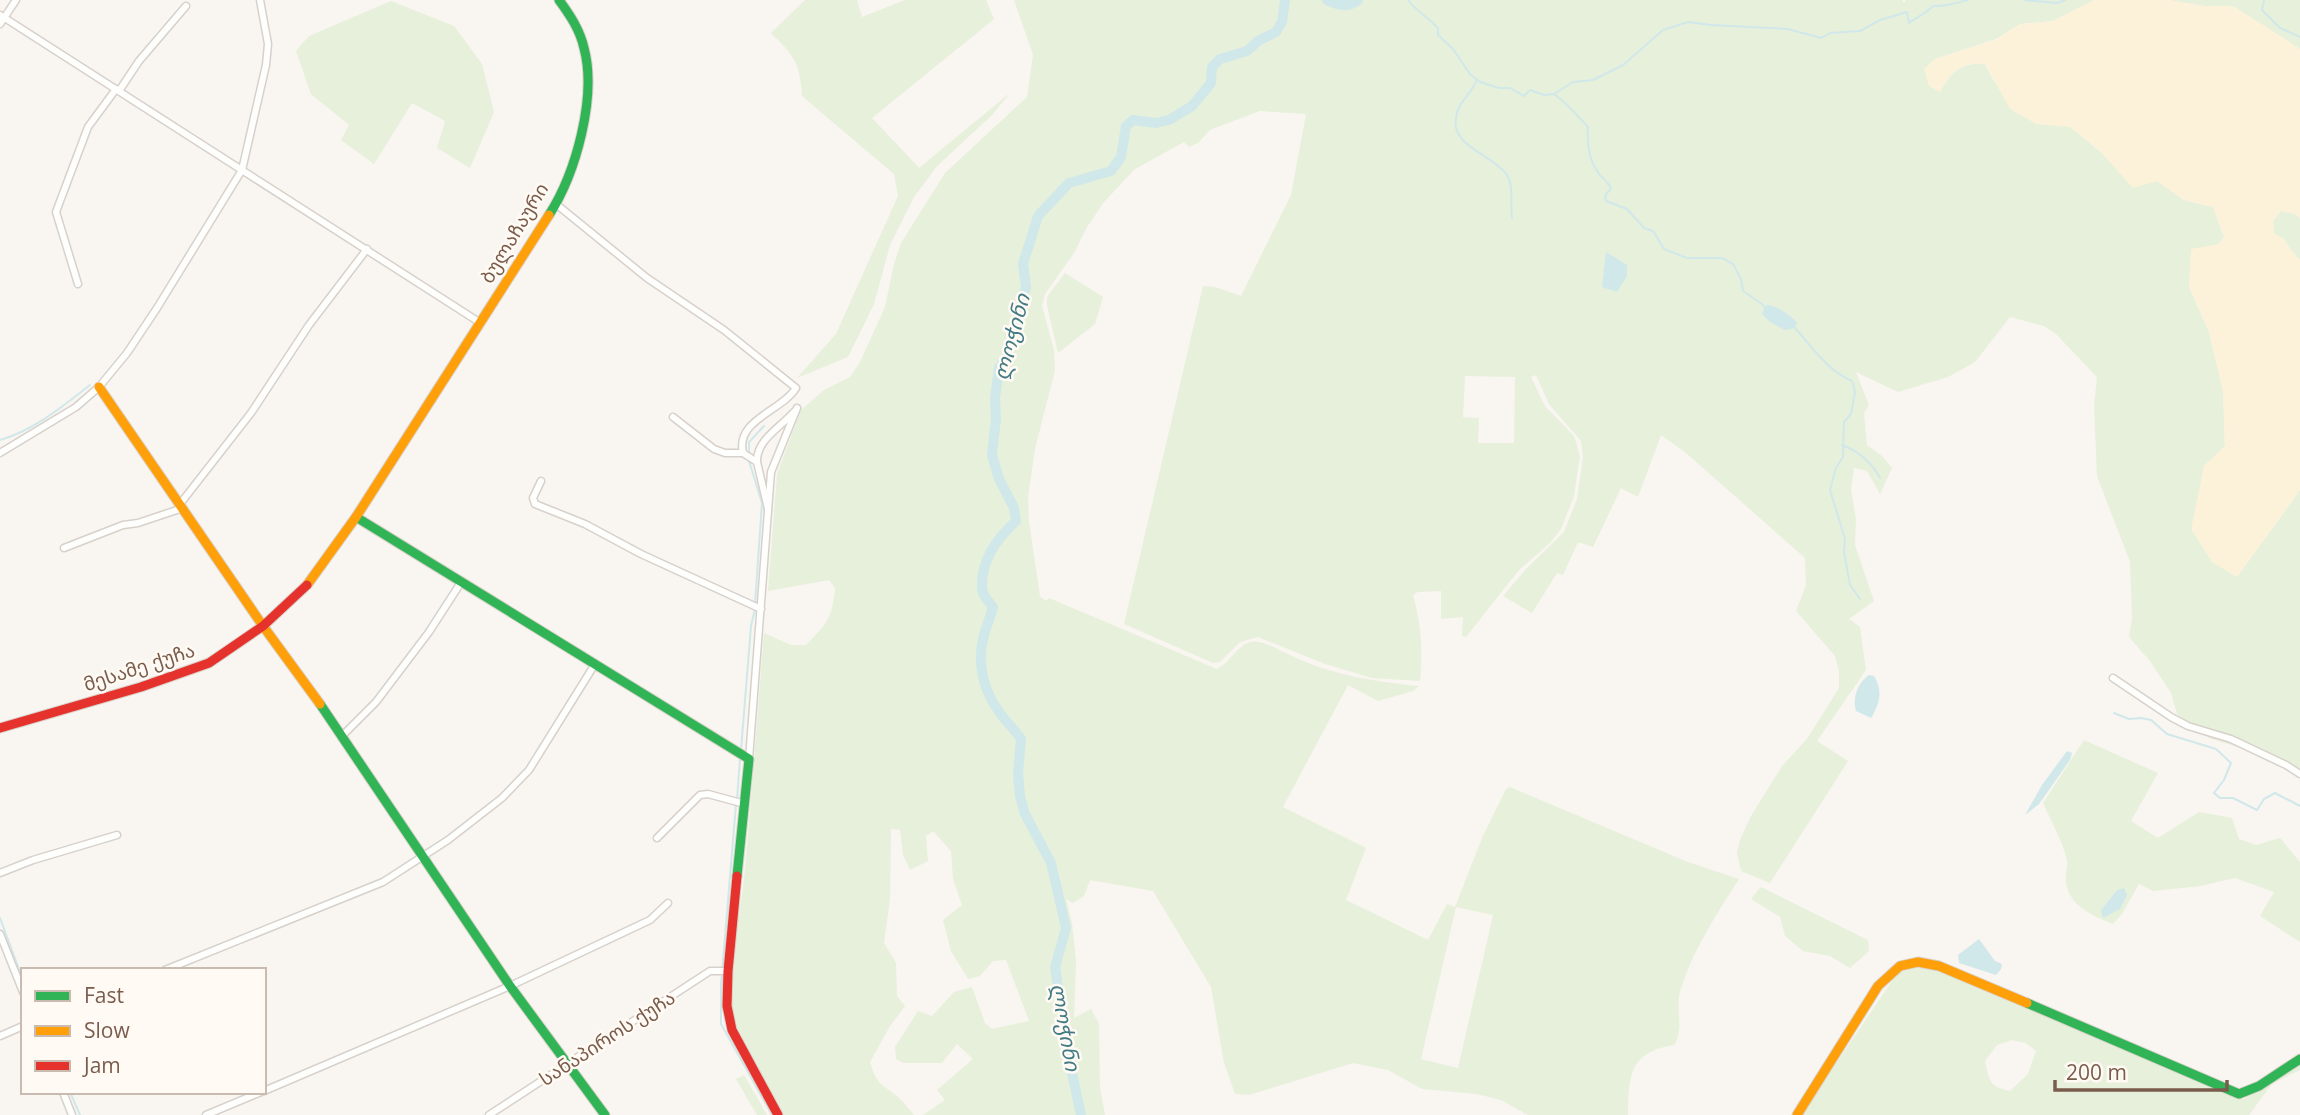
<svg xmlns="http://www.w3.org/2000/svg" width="2300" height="1115" font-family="'Open Sans','Noto Sans Georgian',sans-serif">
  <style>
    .green { fill: #e7f0db; fill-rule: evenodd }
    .sand { fill: #fbf2d9 }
    .water { fill: #d0e8ea }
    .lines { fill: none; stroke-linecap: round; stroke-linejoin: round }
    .stream { stroke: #d0e8ea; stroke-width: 2 }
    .river { stroke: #d0e8ea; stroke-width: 10 }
    .street-casing { stroke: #d7d1cb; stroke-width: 9 }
    .fast-casing { stroke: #d9d2cb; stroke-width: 11 }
    .slow-casing { stroke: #d9d2cb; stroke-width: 11 }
    .jam-casing { stroke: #d9d2cb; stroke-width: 11 }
    .street { stroke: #fefefd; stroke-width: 6 }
    .fast { stroke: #30b455; stroke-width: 9 }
    .slow { stroke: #ff9f0a; stroke-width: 9 }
    .jam { stroke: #e5322d; stroke-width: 9 }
    .labels { text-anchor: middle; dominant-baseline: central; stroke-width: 5; stroke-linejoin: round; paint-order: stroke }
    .street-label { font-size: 19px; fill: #7a5c4d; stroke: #fffaf3 }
    .water-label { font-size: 21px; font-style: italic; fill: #437c86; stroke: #fffaf3 }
  </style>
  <rect width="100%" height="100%" fill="#f9f5f0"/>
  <!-- green -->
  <g class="green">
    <path d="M805 0H857L862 17 905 0H986L994 19 872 118 919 168 1010 93 992 115 937 166 914 197 890 245 874 304 848 357 797 378 836 334 898 196 894 174 802 96C800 63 794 55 771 33Z"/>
    <path d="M1014 0H1902L1904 3 1906 0H2094L2053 21 2020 24 1996 39 1935 59 1940 92C1952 71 1961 62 1985 64L1992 78 2036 124 2070 126 2098 150 2157 181 2184 200 2213 207 2224 237 2189 287 2209 332 2223 391 2225 446 2204 466 2237 577 2300 490V776L2240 748 2209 738 2177 714 2171 693 2150 661 2129 637 2132 618 2130 562 2097 476 2094 406 2097 377 2056 334 2044 326 2010 317 1975 362 1948 377 1898 392 1856 372 1869 405 1864 413 1867 445 1882 456 1892 468 1880 494 1867 471 1854 468 1851 489 1856 520 1855 545 1874 601 1849 619 1860 627 1866 670 1817 741 1848 761 1770 883 1741 871 1737 853 1740 840 1751 816 1782 766 1807 739 1839 688V671L1835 656 1796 611 1806 585 1805 558 1686 453 1661 435 1638 497 1621 488 1593 547 1578 542 1563 575 1557 573 1532 613 1503 596 1526 569 1564 532 1577 499 1583 457 1581 441 1549 404 1536 375 1531 377 1545 406 1574 436 1580 456 1574 496 1561 529 1550 543 1519 570 1466 637 1462 636 1463 617 1441 619V591L1418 592 1413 595C1421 624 1423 650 1420 681L1372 678 1325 664 1258 637 1240 642 1220 662 1213 663 1124 624 1203 286 1215 287 1241 296 1291 195 1306 114 1260 111 1210 130 1198 143 1189 147 1184 142 1135 169 1104 202 1087 227 1074 253 1045 294 1042 306 1054 350 1055 370 1035 449 1028 497 1029 522 1040 596 1046 601 1049 598 1217 669C1230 663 1237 645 1251 642 1264 640 1280 651 1292 656 1332 675 1376 682 1419 686L1413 691 1378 701 1348 685 1283 807 1366 848 1346 900 1428 940 1447 904 1455 907 1482 838 1506 789 1510 787 1688 862 1739 879C1716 915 1692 951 1680 992 1675 1009 1685 1028 1674 1045 1629 1052 1629 1076 1628 1115H1528L1501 1100 1477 1094 1422 1089 1388 1070 1353 1063 1249 1095 1235 1094 1224 1063 1211 987 1153 891 1090 880 1084 896 1073 903 1066 899 1072 923 1076 960 1074 1018 1091 1009 1099 1024 1100 1088 1105 1115H923L945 1100 937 1090 973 1059 957 1044 942 1063H903L896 1059 895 1047 918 1011 932 1016 954 992 972 987 985 1023 992 1029 1029 1021 1006 960 993 961 980 976 968 979 951 951 943 920 962 905 953 879 951 851 933 831 926 836 928 861 910 870 903 855 900 830 891 829 890 899 884 943 896 963 897 996 905 1006 890 1026 870 1062C878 1087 880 1082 898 1097 904 1102 909 1109 914 1115H784L738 1032C722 988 739 925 744 879 752 797 757 715 764 633L791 645H806C826 625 833 617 835 588L829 580 768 591 777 474 801 410 824 390 850 377 860 362 885 307 894 264 901 243 945 173 1027 97 1033 55ZM1465 376 1515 377 1514 443H1478L1479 418 1463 417ZM1456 907 1493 915 1458 1068 1421 1059Z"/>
    <polygon points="2169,0 2300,0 2300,49 2233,6 2204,6"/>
    <polygon points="391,1 454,26 482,64 494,112 470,168 437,148 445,121 412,103 374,164 341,140 349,125 311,94 296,51 309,36"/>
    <polygon points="2281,211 2295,214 2300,218 2300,260 2290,249 2284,239 2274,234 2273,221"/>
    <polygon points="1065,273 1103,297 1095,324 1058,353 1047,305 1047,297"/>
    <path d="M2084 740 2158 773 2131 821 2158 838 2199 812 2232 818 2239 839 2256 845 2280 838 2300 862V942L2260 916 2274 892 2235 878 2201 886 2153 891 2139 884 2122 914 2113 924C2093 916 2069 906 2066 882 2065 874 2068 867 2067 860 2062 840 2051 821 2043 803Z"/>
    <polygon points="1761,887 1868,940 1869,951 1850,968 1830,956 1803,951 1785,936 1780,917 1751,899"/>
    <path d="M1913 965 1932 968 2244 1099 2300 1062V1070L2272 1084 2249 1115H1801L1892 981 1906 967ZM2012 1040 2026 1043 2036 1051 2028 1074 2010 1091C1989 1087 1989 1080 1985 1061L1997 1045Z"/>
    <polygon points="744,1075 767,1115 757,1115 736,1079"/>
  </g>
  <!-- sand -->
  <path class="sand" d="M2094 0H2169L2204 6H2233L2300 49V218L2295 214 2281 211 2273 221 2274 234 2284 239 2290 249 2300 260V490L2237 577 2212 562 2191 529 2204 466 2225 446 2223 391 2209 332 2189 287 2191 249 2219 244 2224 237 2213 207 2184 200 2157 181 2133 188 2099 150 2070 127 2036 124 2010 109 1985 64C1961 62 1951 71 1940 92L1929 86 1924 69 1935 59 1995 40 2020 24 2053 21Z"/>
  <!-- water -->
  <g class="water">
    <polygon points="1606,252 1627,265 1627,276 1617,292 1602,287"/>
    <path d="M1766 305C1777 305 1789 315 1797 322L1795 328 1785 330 1770 322 1762 314Z"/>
    <path d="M1869 675 1874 676C1883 691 1880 703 1871 718L1856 711C1852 697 1858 683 1869 675Z"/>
    <polygon points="2067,751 2072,753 2070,760 2039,804 2025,815 2042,785"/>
    <polygon points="2124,888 2127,895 2120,909 2103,918 2101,910 2117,890"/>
    <polygon points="1979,939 1995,961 2002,964 2001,969 1996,975 1959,963 1958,955"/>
  </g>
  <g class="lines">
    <!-- stream -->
    <g class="stream">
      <path d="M1408 0C1414 9 1429 18 1438 28V35L1453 49 1470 74 1480 82 1499 88H1510L1524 96 1530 90 1544 95 1554 94 1573 82 1593 80 1623 65 1663 30 1688 22 1711 25 1788 29 1821 38 1830 33 1860 31 1880 20 1907 12 1909 23C1917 17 1927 13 1933 6 1944 7 1957 3 1968 0"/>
      <polyline points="2024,0 2057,3 2065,0"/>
      <polyline points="2264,0 2262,10 2280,28 2300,37"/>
      <path d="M1477 80C1472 93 1458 102 1456 117 1450 147 1493 154 1507 175 1514 186 1510 206 1512 218"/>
      <path d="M1554 94C1568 104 1577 115 1588 127 1587 142 1588 158 1597 171 1601 178 1607 180 1611 188L1605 196 1606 201 1627 209 1644 228 1653 231 1664 249 1687 258H1722L1733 264 1741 279 1743 291 1762 304 1765 308"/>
      <path d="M1795 328C1812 347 1828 371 1852 381L1855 392 1851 414 1844 422 1843 457 1836 468 1830 490 1845 539 1844 552 1850 585 1860 599"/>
      <path d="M0 440C34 430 62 407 90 385"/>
      <path d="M1842 445C1858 451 1872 463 1880 478"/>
      <polyline points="749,456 749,442 764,426"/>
      <polyline points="749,461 762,503 755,604"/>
      <polyline points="2114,713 2129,719 2141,718 2151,720 2167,734 2216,749 2231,763 2224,780 2214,793 2220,798 2233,798 2257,810 2264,799 2275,793 2300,806"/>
      <polyline points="741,750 751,626 755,609"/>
      <polyline points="737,799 740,759"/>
      <polyline points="736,804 721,985 721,1024 772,1115"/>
      <polyline points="0,918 23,980"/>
      <polyline points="70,1092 80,1115"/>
    </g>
    <!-- river -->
    <g class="river">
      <path d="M1327 0C1337 5 1349 8 1358 0"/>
      <path d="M1081 1115 1068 1054 1055 967 1066 928 1051 863 1025 814 1020 796 1018 774 1021 739C1015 730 1006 722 1000 713 984 692 977 665 983 639 985 629 990 619 993 607 989 602 982 595 982 588 981 561 997 538 1016 521L1014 508 999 479 992 455 996 419 995 398 999 368 1007 356 1026 287 1023 264 1038 216 1069 183 1111 171 1121 157 1126 126 1133 120 1156 123 1169 120 1192 106 1211 83 1212 67 1220 59 1247 51 1258 41 1276 32 1282 22 1285 0"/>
    </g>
    <defs>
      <g id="street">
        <polyline points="0,15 479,322"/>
        <polyline points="0,24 16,0"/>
        <polyline points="119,91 139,61 186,6"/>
        <path d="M556 204 647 278 724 330 796 388C782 411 735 420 743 453L757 462 768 509"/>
        <polyline points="78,284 56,212 88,127 116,89"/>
        <polyline points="673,417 714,449 725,453 743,453"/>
        <polyline points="0,453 76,407 99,387 127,353 157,308 242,170 266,65 268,44 260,0"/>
        <path d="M757 462C756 440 781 427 794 412"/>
        <polyline points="541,481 533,498 535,504 585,524 641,554 761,609"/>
        <polyline points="180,504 251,413 309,325 367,249"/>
        <polyline points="64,548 123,525 138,523 183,508"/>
        <polyline points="2113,678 2171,717 2188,726 2231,739 2286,765 2300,774"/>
        <polyline points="343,735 376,702 429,632 460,584"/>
        <polyline points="749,759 771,472 797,408"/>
        <polyline points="657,838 700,795 708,794 745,804"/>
        <polyline points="0,873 33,860 117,835"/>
        <polyline points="0,934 23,992"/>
        <polyline points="165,970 383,882 448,840 502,798 529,770 595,664"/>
        <polyline points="0,1036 23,1026"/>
        <polyline points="264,1091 510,986 650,920 668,903"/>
        <polyline points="63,1092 72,1115"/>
        <polyline points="206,1115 261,1092"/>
        <polyline points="489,1115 710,971 728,971"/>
      </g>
      <g id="fast">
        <path d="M549 215C576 173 597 97 584 48 580 30 570 15 559 0"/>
        <polyline points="356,517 749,759 737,876"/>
        <polyline points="320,704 510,986 605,1115"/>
        <polyline points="2027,1003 2239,1094 2259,1086 2300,1059"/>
      </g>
      <g id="slow">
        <polyline points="99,387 263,626 320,704"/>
        <polyline points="307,585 356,517 549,215"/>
        <polyline points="1797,1115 1878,986 1900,966 1918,962 1939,966 2027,1003"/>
      </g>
      <g id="jam">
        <polyline points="0,728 141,687 209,663 263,626 307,585"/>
        <polyline points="737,876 728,971 727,1006 732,1030 778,1115"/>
      </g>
    </defs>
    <!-- street casing -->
    <use href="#street" class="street-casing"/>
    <!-- fast casing -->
    <use href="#fast" class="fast-casing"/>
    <!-- slow casing -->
    <use href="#slow" class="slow-casing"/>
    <!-- jam casing -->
    <use href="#jam" class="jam-casing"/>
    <!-- street -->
    <use href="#street" class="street"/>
    <!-- fast -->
    <use href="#fast" class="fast"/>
    <!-- slow -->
    <use href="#slow" class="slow"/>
    <!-- jam -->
    <use href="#jam" class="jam"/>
  </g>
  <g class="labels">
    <!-- street labels -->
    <g class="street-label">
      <text transform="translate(514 233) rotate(-59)">ბულაჩაური</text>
      <text transform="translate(139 667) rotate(-18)">მესამე ქუჩა</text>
      <text transform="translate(607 1038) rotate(-33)">სანაპიროს ქუჩა</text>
    </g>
    <!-- water labels -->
    <g class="water-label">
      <text transform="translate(1011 337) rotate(-75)">ლოჭინი</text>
      <text transform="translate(1066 1027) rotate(80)">ლოჭინი</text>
    </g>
  </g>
  <!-- legend -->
  <rect x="21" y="968" width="245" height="126" fill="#fffaf3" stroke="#cabbb1" stroke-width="2"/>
  <rect x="35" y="991" width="35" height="10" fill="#30b455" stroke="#cabbb1" stroke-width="2"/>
  <text x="84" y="1003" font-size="21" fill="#7a5c4d">Fast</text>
  <rect x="35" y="1026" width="35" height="10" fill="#ff9f0a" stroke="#cabbb1" stroke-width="2"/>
  <text x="84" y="1038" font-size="21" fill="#7a5c4d">Slow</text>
  <rect x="35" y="1061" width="35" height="10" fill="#e5322d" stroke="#cabbb1" stroke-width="2"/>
  <text x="84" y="1073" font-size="21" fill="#7a5c4d">Jam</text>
  <!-- scale -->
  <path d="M2055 1080v10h172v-10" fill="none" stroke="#7a5c4d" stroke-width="3.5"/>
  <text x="2066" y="1080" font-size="21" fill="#7a5c4d" stroke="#fffaf3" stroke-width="5" paint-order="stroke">200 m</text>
</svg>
